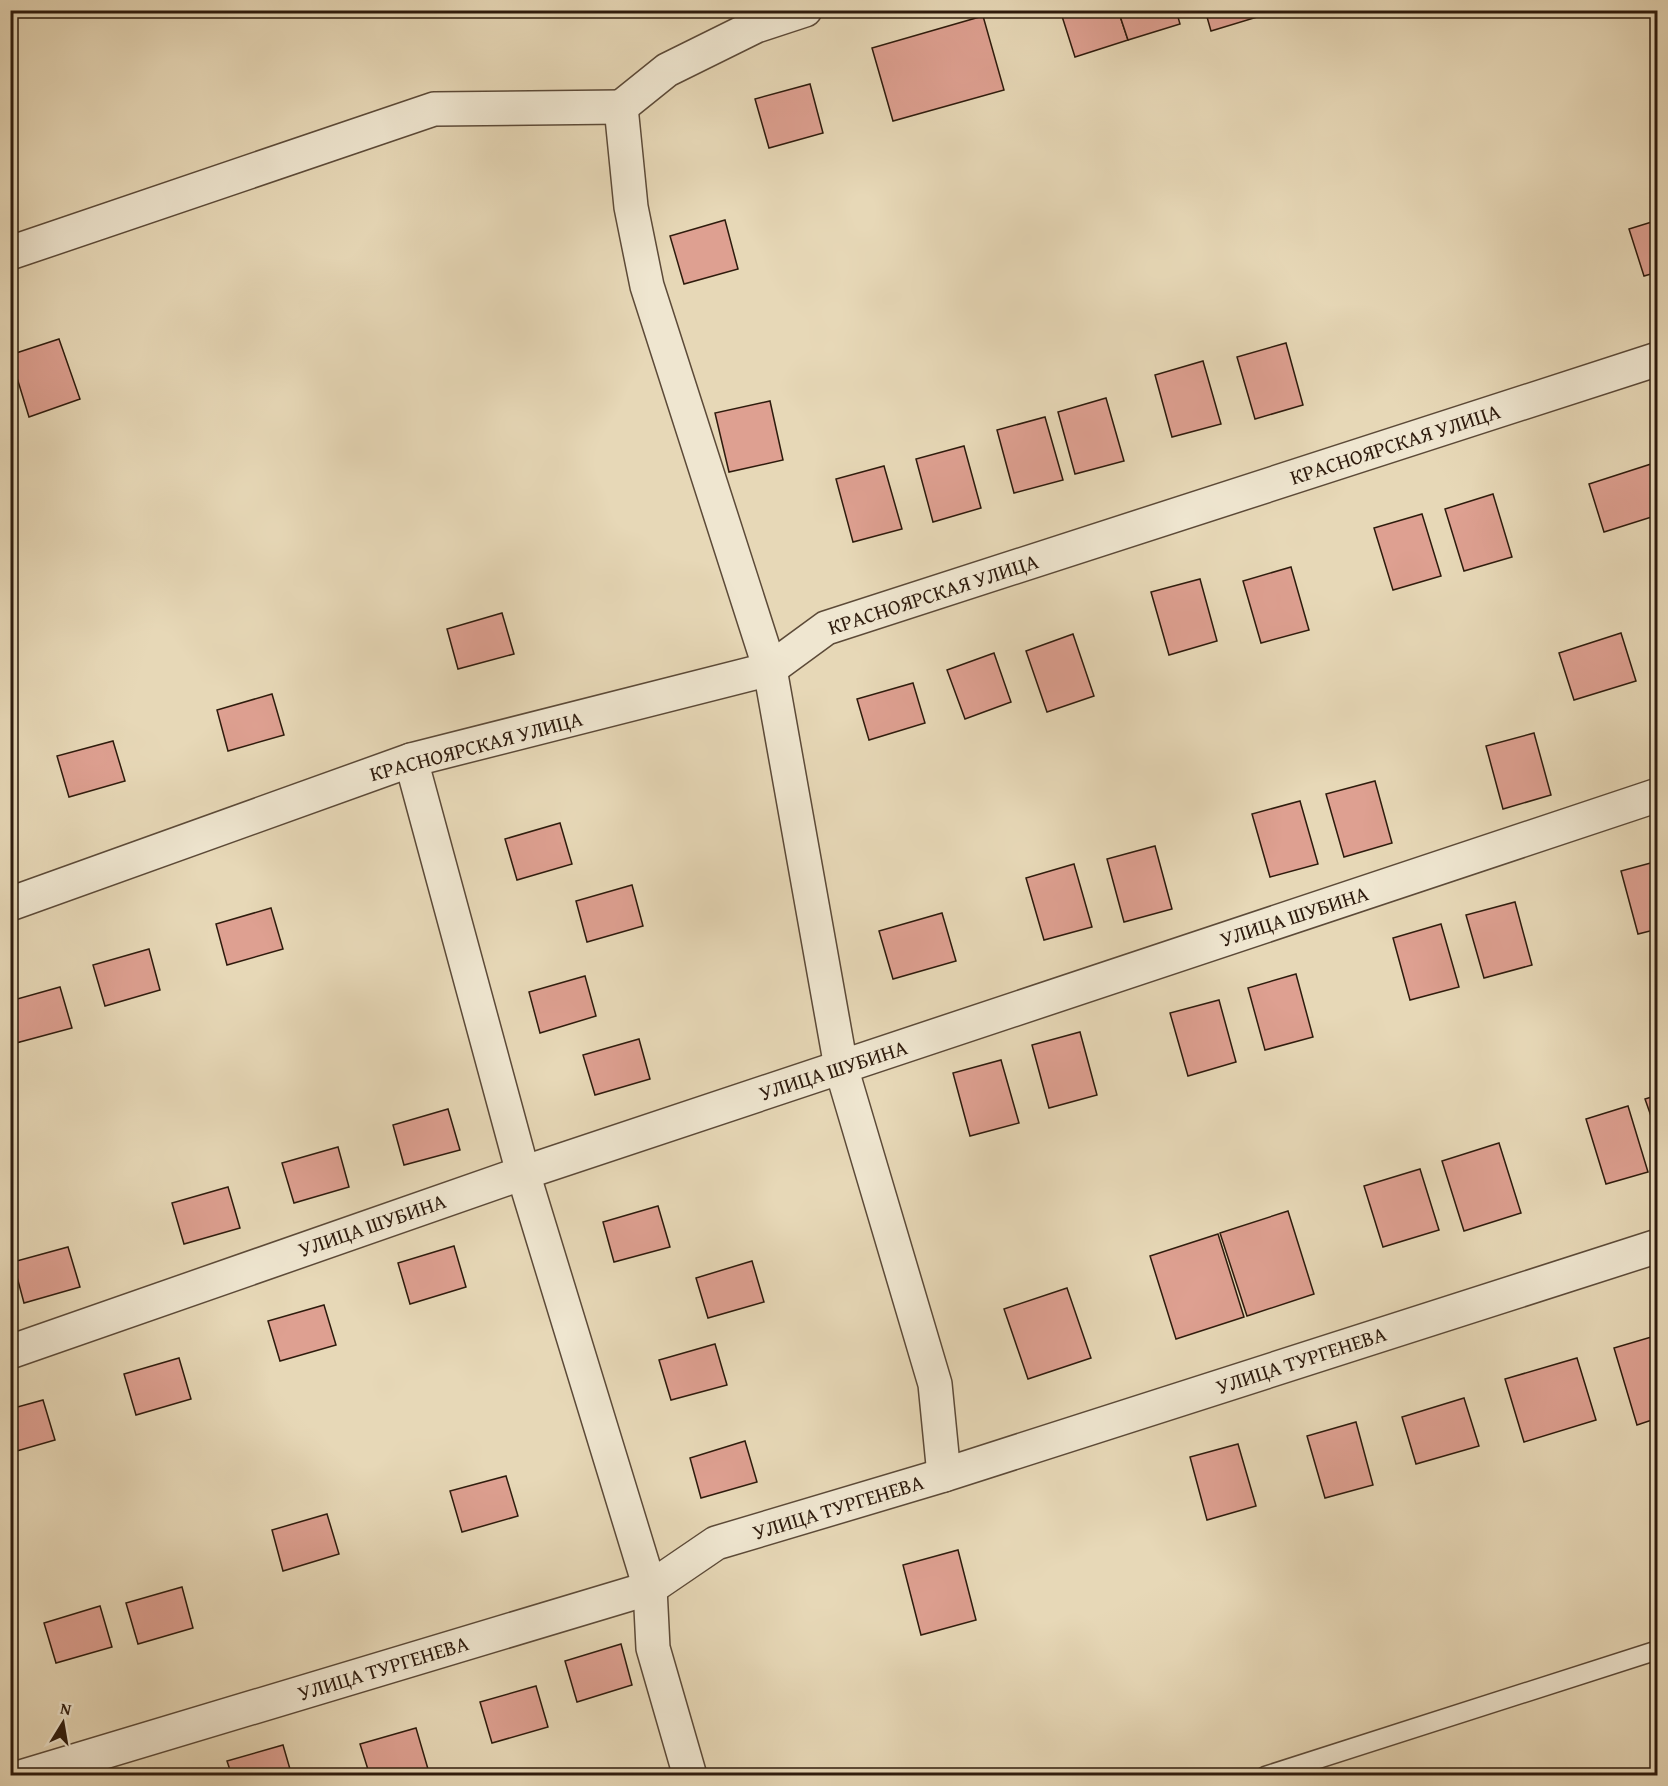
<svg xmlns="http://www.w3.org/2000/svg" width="1668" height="1786" font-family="'Gentium Book Plus',serif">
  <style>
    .building { fill: #dea091; stroke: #2e1b0d; stroke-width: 1.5 }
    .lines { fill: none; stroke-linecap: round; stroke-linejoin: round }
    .lane-casing { stroke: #5c4a38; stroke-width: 21 }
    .street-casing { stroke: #5c4a38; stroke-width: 36 }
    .lane { stroke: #efe6d0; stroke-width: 18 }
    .street { stroke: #efe6d0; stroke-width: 33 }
    .labels { text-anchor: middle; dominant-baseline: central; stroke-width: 4.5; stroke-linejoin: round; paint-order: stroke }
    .street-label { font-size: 21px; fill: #2e1b0d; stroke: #efe6d0 }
  </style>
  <rect width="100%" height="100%" fill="#e7d8b7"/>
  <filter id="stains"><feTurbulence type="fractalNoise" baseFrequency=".00333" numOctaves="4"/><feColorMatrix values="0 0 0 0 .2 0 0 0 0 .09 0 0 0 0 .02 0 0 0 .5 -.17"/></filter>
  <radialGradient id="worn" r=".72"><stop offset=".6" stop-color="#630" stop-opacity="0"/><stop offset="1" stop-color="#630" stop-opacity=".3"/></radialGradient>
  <!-- building -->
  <g class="building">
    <polygon points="1060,10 1118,10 1128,40 1075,57"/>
    <polygon points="1118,10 1176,10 1180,24 1128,40"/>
    <polygon points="1205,10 1280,10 1211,31"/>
    <polygon points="983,16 1004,90 893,121 872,48"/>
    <polygon points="810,84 823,133 769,148 755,99"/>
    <polygon points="725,220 738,269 684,284 670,236"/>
    <polygon points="1658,220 1658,272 1644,276 1629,229"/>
    <polygon points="59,339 80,399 29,417 10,355"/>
    <polygon points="1286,343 1303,405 1255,419 1237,357"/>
    <polygon points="1203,361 1221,424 1172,437 1155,375"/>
    <polygon points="1106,398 1124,461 1075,474 1058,412"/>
    <polygon points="770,401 783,460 729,472 715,413"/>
    <polygon points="1045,417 1063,480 1014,493 997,430"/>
    <polygon points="964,446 981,508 933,522 916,459"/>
    <polygon points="1651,464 1658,484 1658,515 1604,532 1589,484"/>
    <polygon points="884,466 902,529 853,542 836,479"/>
    <polygon points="1493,494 1512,557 1464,571 1445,509"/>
    <polygon points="1422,514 1441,576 1393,590 1374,528"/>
    <polygon points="1291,567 1309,630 1261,643 1243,581"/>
    <polygon points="1200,579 1217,641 1169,655 1151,592"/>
    <polygon points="502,613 514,654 458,669 447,629"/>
    <polygon points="1621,633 1636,681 1574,700 1559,653"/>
    <polygon points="1073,634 1094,696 1047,712 1026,651"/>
    <polygon points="994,653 1011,702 965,719 947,670"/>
    <polygon points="913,683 925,723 869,740 857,699"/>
    <polygon points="272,694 284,735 228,751 217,710"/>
    <polygon points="1534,733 1551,795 1503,809 1486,746"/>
    <polygon points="113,741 125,781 69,797 57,756"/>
    <polygon points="1375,781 1392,843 1344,857 1326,794"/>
    <polygon points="1300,801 1318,864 1270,877 1252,814"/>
    <polygon points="560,823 572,864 517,880 505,839"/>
    <polygon points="1155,846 1172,909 1124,922 1107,859"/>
    <polygon points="1658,861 1658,929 1638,934 1621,871"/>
    <polygon points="1074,864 1092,927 1044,940 1026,878"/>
    <polygon points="632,885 643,926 587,942 576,901"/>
    <polygon points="1515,902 1532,965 1484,978 1466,915"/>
    <polygon points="271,908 283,949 227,965 216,924"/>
    <polygon points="942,913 956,961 893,979 879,931"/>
    <polygon points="1441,924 1459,987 1410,1000 1393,938"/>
    <polygon points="149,949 160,990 105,1006 93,965"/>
    <polygon points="1296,974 1313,1037 1265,1050 1248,988"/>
    <polygon points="585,976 596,1016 540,1033 529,992"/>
    <polygon points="60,987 72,1028 16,1043 10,1024 10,1001"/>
    <polygon points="1219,1000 1236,1062 1188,1076 1170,1013"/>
    <polygon points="1080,1032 1097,1095 1049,1108 1032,1045"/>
    <polygon points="639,1039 650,1079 595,1095 583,1055"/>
    <polygon points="1001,1060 1019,1123 970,1136 953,1073"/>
    <polygon points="1658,1095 1658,1136 1645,1099"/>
    <polygon points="1628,1106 1648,1172 1606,1184 1586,1119"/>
    <polygon points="448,1109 460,1150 404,1165 393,1125"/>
    <polygon points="1499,1143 1521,1213 1464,1231 1442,1161"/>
    <polygon points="338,1147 349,1187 294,1203 282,1163"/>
    <polygon points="1420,1169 1439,1230 1383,1247 1364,1186"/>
    <polygon points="228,1187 240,1228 184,1244 172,1203"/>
    <polygon points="658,1206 670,1247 614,1262 603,1222"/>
    <polygon points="1288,1211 1314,1294 1247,1316 1220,1233"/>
    <polygon points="1218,1234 1244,1317 1176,1339 1150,1256"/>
    <polygon points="454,1246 466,1287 410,1304 398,1263"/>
    <polygon points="68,1247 80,1287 24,1303 13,1262"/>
    <polygon points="752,1261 764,1302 708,1318 696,1278"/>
    <polygon points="1067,1288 1091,1358 1028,1379 1004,1309"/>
    <polygon points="324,1305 336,1345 280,1361 268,1321"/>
    <polygon points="1658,1335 1658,1418 1637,1425 1614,1348"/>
    <polygon points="715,1344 727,1385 671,1400 659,1360"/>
    <polygon points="179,1358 191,1399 136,1415 124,1374"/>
    <polygon points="1577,1358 1596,1420 1524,1442 1505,1379"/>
    <polygon points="1464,1398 1479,1446 1416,1464 1402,1417"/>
    <polygon points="43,1400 55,1440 10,1453 10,1409"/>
    <polygon points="1356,1422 1373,1485 1325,1498 1307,1436"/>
    <polygon points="745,1441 757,1482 701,1498 690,1458"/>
    <polygon points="1238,1444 1256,1506 1207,1520 1190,1457"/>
    <polygon points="506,1476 518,1516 462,1532 450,1491"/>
    <polygon points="327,1514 339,1554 283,1571 272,1530"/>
    <polygon points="958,1550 976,1620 921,1635 903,1565"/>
    <polygon points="182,1587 193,1628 138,1644 126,1603"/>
    <polygon points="100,1606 112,1647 56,1663 44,1623"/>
    <polygon points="621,1644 632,1685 577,1702 565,1661"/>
    <polygon points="536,1686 548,1727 492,1743 480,1702"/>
    <polygon points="416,1728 428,1769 404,1776 370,1776 360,1744"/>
    <polygon points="283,1745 292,1776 232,1776 227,1761"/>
  </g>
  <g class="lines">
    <defs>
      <polyline id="lane" points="1265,1776 1658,1650"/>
      <g id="street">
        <polyline points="621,107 631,207 647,286 770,669 841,1067 935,1384 944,1475"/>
        <polyline points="621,107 667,70 756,26 805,10"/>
        <polyline points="10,253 434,109 621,107"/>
        <polyline points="411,760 523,1173 650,1588 653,1648 690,1776"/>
        <polyline points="10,904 411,760 770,669 826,628 1658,359"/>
        <polyline points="10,1352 523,1173 1658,795"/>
        <polyline points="24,1776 650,1588 716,1543 944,1475 1658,1246"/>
      </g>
    </defs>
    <!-- lane casing -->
    <use href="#lane" class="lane-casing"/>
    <!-- street casing -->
    <use href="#street" class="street-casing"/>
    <!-- lane -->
    <use href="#lane" class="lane"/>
    <!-- street -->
    <use href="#street" class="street"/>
  </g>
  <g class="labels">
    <!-- street labels -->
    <g class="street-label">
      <text transform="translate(1395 444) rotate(-18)">КРАСНОЯРСКАЯ УЛИЦА</text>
      <text transform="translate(933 594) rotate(-18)">КРАСНОЯРСКАЯ УЛИЦА</text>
      <text transform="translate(476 746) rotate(-15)">КРАСНОЯРСКАЯ УЛИЦА</text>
      <text transform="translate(1294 916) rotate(-18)">УЛИЦА ШУБИНА</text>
      <text transform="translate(833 1070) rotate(-18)">УЛИЦА ШУБИНА</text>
      <text transform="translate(372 1225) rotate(-19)">УЛИЦА ШУБИНА</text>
      <text transform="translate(1301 1360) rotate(-18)">УЛИЦА ТУРГЕНЕВА</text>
      <text transform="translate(838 1507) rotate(-17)">УЛИЦА ТУРГЕНЕВА</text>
      <text transform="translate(383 1668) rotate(-17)">УЛИЦА ТУРГЕНЕВА</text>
    </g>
  </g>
  <!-- margin -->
  <rect width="1668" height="1786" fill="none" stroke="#e7d8b7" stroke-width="36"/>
  <rect x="12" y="12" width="1644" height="1762" fill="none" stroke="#2e1b0d" stroke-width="3"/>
  <rect x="18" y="18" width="1632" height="1750" fill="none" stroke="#2e1b0d" stroke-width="1.5"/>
  <!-- north arrow -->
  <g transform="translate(63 1723) rotate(11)" stroke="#efe6d0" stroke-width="4.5" paint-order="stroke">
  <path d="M0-4.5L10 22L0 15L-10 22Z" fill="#2e1b0d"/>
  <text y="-9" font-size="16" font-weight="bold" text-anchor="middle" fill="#2e1b0d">N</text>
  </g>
  <rect width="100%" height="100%" filter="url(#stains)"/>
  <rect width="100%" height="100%" fill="url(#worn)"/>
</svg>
